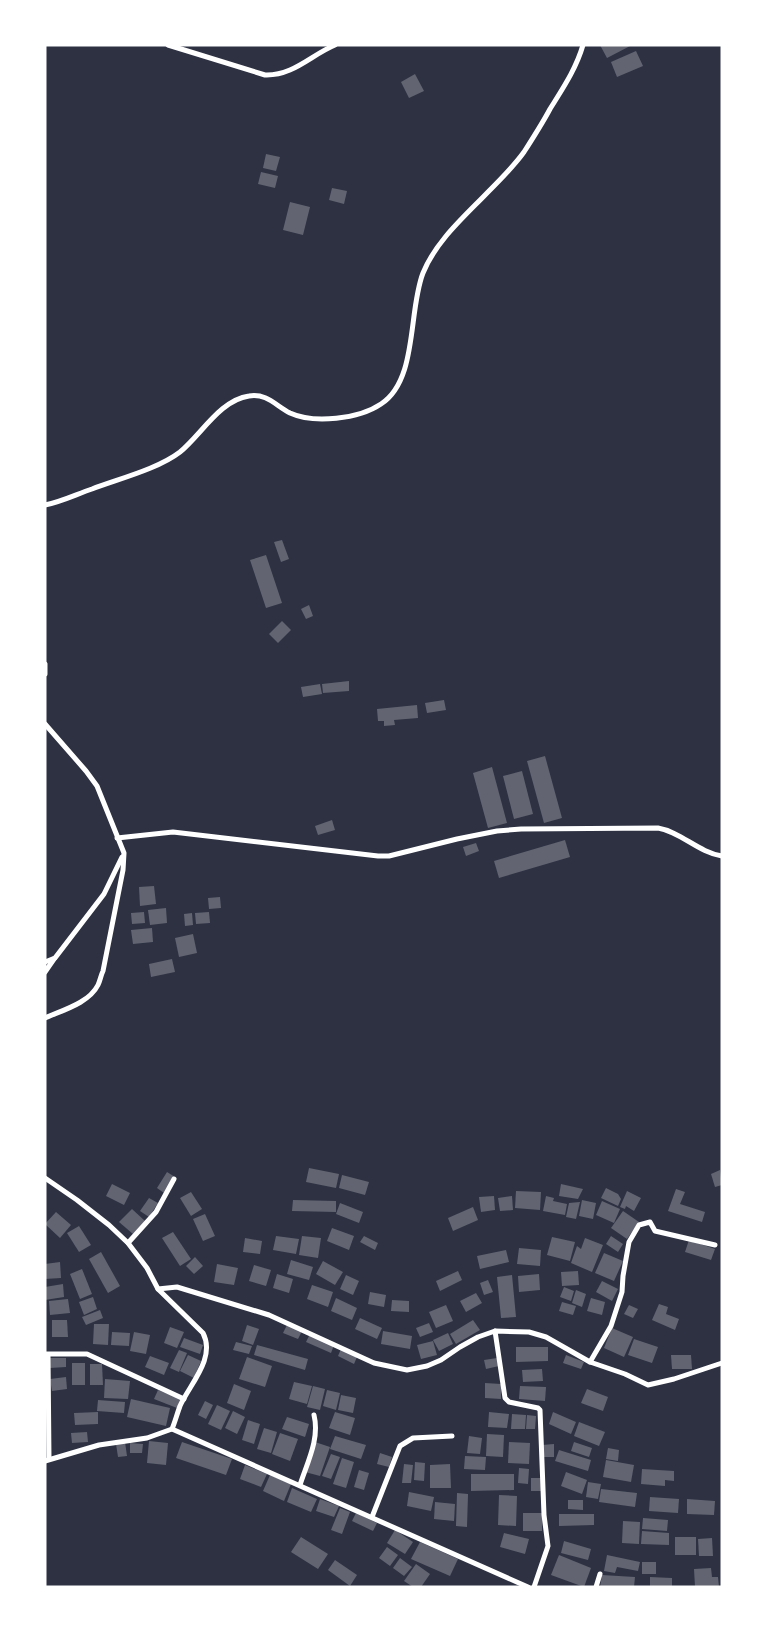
<svg xmlns="http://www.w3.org/2000/svg" width="767" height="1632" font-family="Figtree,sans-serif">
  <style>
    .building { fill: #626471 }
    .lines { fill: none; stroke-linecap: round; stroke-linejoin: round }
    .minor { stroke: #fff; stroke-width: 5 }
  </style>
  <rect width="100%" height="100%" fill="#2d3142"/>
  <!-- building -->
  <g class="building">
    <polygon points="600,45 632,45 607,58"/>
    <polygon points="636,51 643,66 617,77 611,62"/>
    <polygon points="415,74 424,91 409,98 401,82"/>
    <polygon points="266,154 280,157 276,171 263,168"/>
    <polygon points="261,172 278,176 275,188 258,184"/>
    <polygon points="332,188 347,191 344,204 329,200"/>
    <polygon points="290,202 310,207 303,235 283,230"/>
    <polygon points="282,540 289,559 281,562 274,542"/>
    <polygon points="266,555 282,603 266,608 250,560"/>
    <polygon points="309,605 313,616 306,619 301,609"/>
    <polygon points="282,621 291,630 278,643 269,634"/>
    <polygon points="349,681 349,691 323,693 322,684"/>
    <polygon points="320,684 322,694 303,697 301,687"/>
    <polygon points="444,700 446,710 427,713 425,703"/>
    <polygon points="417,705 418,718 394,720 395,725 384,726 384,721 378,721 377,709"/>
    <polygon points="545,756 562,818 544,823 527,761"/>
    <polygon points="492,767 507,823 488,828 473,773"/>
    <polygon points="522,771 533,814 514,819 503,776"/>
    <polygon points="332,820 335,830 318,835 315,826"/>
    <polygon points="565,840 570,857 499,878 494,861"/>
    <polygon points="476,843 479,851 466,856 463,847"/>
    <polygon points="154,886 156,904 140,906 139,887"/>
    <polygon points="220,897 221,908 209,909 208,898"/>
    <polygon points="166,908 167,923 150,925 148,910"/>
    <polygon points="144,912 145,923 132,924 131,913"/>
    <polygon points="209,912 210,923 196,924 195,913"/>
    <polygon points="192,913 193,925 185,926 184,914"/>
    <polygon points="152,928 153,942 133,944 131,930"/>
    <polygon points="193,934 197,953 179,957 175,938"/>
    <polygon points="172,959 175,972 151,977 149,964"/>
    <polygon points="309,1168 339,1174 336,1188 306,1182"/>
    <polygon points="720,1170 722,1185 715,1187 711,1174"/>
    <polygon points="167,1172 175,1177 164,1193 157,1188"/>
    <polygon points="342,1175 369,1182 365,1195 339,1188"/>
    <polygon points="112,1184 130,1193 124,1205 106,1196"/>
    <polygon points="561,1184 583,1189 578,1199 559,1196"/>
    <polygon points="606,1188 618,1194 621,1199 618,1206 601,1198"/>
    <polygon points="676,1189 685,1192 680,1204 705,1212 702,1222 668,1211"/>
    <polygon points="516,1191 541,1192 540,1210 515,1208"/>
    <polygon points="627,1191 641,1198 634,1211 626,1206 625,1209 620,1207"/>
    <polygon points="191,1192 202,1209 191,1216 180,1198"/>
    <polygon points="494,1196 495,1210 481,1212 479,1197"/>
    <polygon points="512,1196 513,1210 500,1211 498,1198"/>
    <polygon points="546,1196 554,1198 553,1201 567,1204 565,1215 543,1211"/>
    <polygon points="149,1198 158,1203 149,1217 140,1211"/>
    <polygon points="293,1200 336,1201 336,1212 292,1211"/>
    <polygon points="582,1200 596,1203 593,1219 579,1216"/>
    <polygon points="602,1201 620,1209 614,1223 596,1215"/>
    <polygon points="580,1202 576,1219 566,1217 569,1203"/>
    <polygon points="340,1203 363,1212 359,1223 336,1214"/>
    <polygon points="473,1207 478,1220 453,1231 448,1218"/>
    <polygon points="132,1209 145,1221 133,1234 119,1222"/>
    <polygon points="623,1211 639,1222 627,1239 611,1228"/>
    <polygon points="56,1212 71,1225 60,1238 45,1224"/>
    <polygon points="205,1214 215,1236 203,1241 193,1219"/>
    <polygon points="79,1226 91,1245 79,1252 67,1233"/>
    <polygon points="332,1228 354,1236 349,1250 327,1241"/>
    <polygon points="173,1232 191,1259 180,1266 162,1238"/>
    <polygon points="276,1236 299,1239 296,1254 273,1250"/>
    <polygon points="302,1236 321,1238 318,1258 299,1255"/>
    <polygon points="364,1236 378,1243 375,1250 360,1242"/>
    <polygon points="611,1236 623,1244 618,1252 606,1244"/>
    <polygon points="552,1237 575,1242 570,1261 547,1255"/>
    <polygon points="245,1238 262,1241 260,1254 243,1252"/>
    <polygon points="585,1238 603,1245 592,1272 571,1263 577,1246 581,1249"/>
    <polygon points="689,1240 715,1249 711,1260 685,1252"/>
    <polygon points="519,1248 541,1250 540,1266 517,1264"/>
    <polygon points="506,1250 509,1262 480,1269 477,1256"/>
    <polygon points="101,1252 120,1286 108,1293 89,1259"/>
    <polygon points="604,1253 623,1261 614,1281 595,1273"/>
    <polygon points="195,1257 203,1266 194,1274 186,1266"/>
    <polygon points="291,1260 313,1267 309,1280 287,1274"/>
    <polygon points="323,1261 343,1272 335,1285 316,1274"/>
    <polygon points="60,1262 61,1278 45,1279 45,1264"/>
    <polygon points="217,1264 238,1268 234,1285 214,1282"/>
    <polygon points="254,1265 271,1270 266,1286 249,1281"/>
    <polygon points="82,1269 92,1294 80,1299 70,1274"/>
    <polygon points="458,1271 462,1280 440,1291 436,1281"/>
    <polygon points="578,1271 579,1285 562,1286 561,1272"/>
    <polygon points="277,1274 293,1279 289,1293 273,1288"/>
    <polygon points="539,1274 540,1290 519,1292 518,1276"/>
    <polygon points="346,1275 359,1281 353,1295 340,1289"/>
    <polygon points="512,1275 516,1317 501,1318 497,1277"/>
    <polygon points="488,1280 493,1292 484,1295 480,1283"/>
    <polygon points="602,1281 618,1289 612,1301 596,1292"/>
    <polygon points="63,1284 64,1297 45,1300 45,1287"/>
    <polygon points="312,1285 333,1292 328,1307 307,1299"/>
    <polygon points="564,1287 574,1291 571,1301 560,1297"/>
    <polygon points="576,1290 586,1294 582,1307 572,1303"/>
    <polygon points="370,1292 386,1295 384,1307 368,1304"/>
    <polygon points="476,1293 482,1303 466,1312 460,1301"/>
    <polygon points="93,1297 97,1309 84,1315 79,1302"/>
    <polygon points="336,1298 357,1308 352,1320 331,1311"/>
    <polygon points="591,1298 605,1302 602,1315 587,1311"/>
    <polygon points="68,1299 70,1313 50,1315 49,1301"/>
    <polygon points="392,1300 409,1301 409,1312 391,1311"/>
    <polygon points="562,1302 576,1306 573,1315 559,1311"/>
    <polygon points="659,1304 668,1307 666,1314 679,1319 675,1330 652,1320"/>
    <polygon points="446,1305 453,1321 436,1328 429,1312"/>
    <polygon points="629,1305 638,1309 633,1318 624,1314"/>
    <polygon points="100,1310 103,1318 86,1325 82,1317"/>
    <polygon points="360,1318 382,1328 377,1339 355,1329"/>
    <polygon points="52,1320 67,1320 68,1337 52,1337"/>
    <polygon points="473,1320 480,1330 456,1344 450,1334"/>
    <polygon points="429,1323 433,1332 420,1337 416,1328"/>
    <polygon points="94,1324 109,1324 108,1345 93,1344"/>
    <polygon points="247,1325 259,1329 253,1345 242,1341"/>
    <polygon points="287,1325 302,1331 298,1339 283,1333"/>
    <polygon points="170,1327 184,1332 177,1348 164,1343"/>
    <polygon points="612,1328 633,1337 624,1357 604,1348"/>
    <polygon points="383,1331 412,1336 410,1349 381,1344"/>
    <polygon points="112,1332 130,1333 129,1346 111,1345"/>
    <polygon points="134,1332 150,1335 146,1354 130,1351"/>
    <polygon points="448,1333 453,1344 439,1351 433,1340"/>
    <polygon points="310,1334 334,1345 331,1353 306,1342"/>
    <polygon points="184,1338 203,1345 200,1354 180,1347"/>
    <polygon points="634,1339 658,1347 652,1363 628,1355"/>
    <polygon points="433,1341 437,1355 421,1359 417,1345"/>
    <polygon points="236,1342 252,1346 249,1354 233,1350"/>
    <polygon points="257,1345 308,1359 305,1370 254,1355"/>
    <polygon points="516,1347 548,1347 548,1361 516,1362"/>
    <polygon points="341,1349 357,1357 354,1364 338,1356"/>
    <polygon points="179,1350 187,1353 179,1372 170,1368"/>
    <polygon points="188,1355 201,1361 194,1378 180,1371"/>
    <polygon points="566,1355 584,1362 581,1369 563,1363"/>
    <polygon points="671,1355 691,1355 692,1369 672,1369"/>
    <polygon points="150,1356 169,1363 164,1375 145,1367"/>
    <polygon points="247,1357 272,1366 265,1387 239,1379"/>
    <polygon points="50,1358 66,1358 66,1367 50,1368"/>
    <polygon points="497,1358 499,1366 486,1369 484,1360"/>
    <rect x="72" y="1363" width="13" height="22"/>
    <polygon points="90,1364 102,1364 103,1385 90,1385"/>
    <polygon points="542,1369 543,1381 523,1382 522,1370"/>
    <polygon points="66,1377 67,1389 52,1391 50,1379"/>
    <polygon points="105,1379 130,1381 128,1399 104,1398"/>
    <polygon points="294,1382 312,1386 307,1404 289,1399"/>
    <polygon points="485,1383 501,1384 501,1399 485,1398"/>
    <polygon points="234,1384 251,1391 244,1410 227,1403"/>
    <polygon points="313,1386 325,1389 320,1410 307,1407"/>
    <polygon points="520,1386 546,1387 545,1401 519,1399"/>
    <polygon points="587,1389 608,1397 603,1411 581,1403"/>
    <polygon points="158,1390 181,1399 177,1408 154,1399"/>
    <polygon points="327,1390 340,1393 336,1410 323,1406"/>
    <polygon points="341,1395 356,1398 353,1413 338,1410"/>
    <polygon points="131,1399 170,1408 166,1426 127,1417"/>
    <polygon points="98,1400 125,1402 124,1413 97,1411"/>
    <polygon points="205,1401 213,1405 206,1419 198,1415"/>
    <polygon points="217,1405 230,1411 221,1430 208,1424"/>
    <polygon points="233,1411 245,1417 237,1434 225,1428"/>
    <polygon points="98,1412 98,1424 75,1425 74,1413"/>
    <polygon points="335,1412 355,1418 350,1435 329,1428"/>
    <polygon points="489,1412 509,1414 507,1428 488,1427"/>
    <polygon points="553,1412 576,1422 571,1434 549,1424"/>
    <polygon points="512,1414 526,1415 525,1429 511,1429"/>
    <polygon points="527,1415 536,1416 535,1429 526,1429"/>
    <polygon points="287,1417 309,1424 305,1437 282,1429"/>
    <polygon points="248,1420 260,1424 254,1444 242,1440"/>
    <polygon points="579,1422 605,1432 599,1446 574,1436"/>
    <polygon points="264,1428 277,1432 271,1453 257,1449"/>
    <polygon points="87,1432 88,1442 72,1443 71,1433"/>
    <polygon points="280,1433 298,1439 290,1461 272,1454"/>
    <polygon points="487,1434 504,1435 503,1457 486,1456"/>
    <polygon points="335,1436 366,1445 361,1459 330,1449"/>
    <polygon points="469,1436 482,1438 480,1454 467,1453"/>
    <polygon points="149,1441 168,1443 166,1465 147,1463"/>
    <polygon points="125,1442 127,1456 118,1457 116,1444"/>
    <polygon points="182,1442 232,1459 226,1475 176,1458"/>
    <polygon points="315,1442 330,1447 320,1476 305,1472"/>
    <polygon points="509,1442 530,1443 529,1464 508,1463"/>
    <polygon points="574,1442 592,1448 589,1457 571,1451"/>
    <polygon points="130,1443 143,1444 142,1453 130,1453"/>
    <polygon points="554,1444 554,1457 542,1457 542,1445"/>
    <polygon points="608,1448 619,1450 618,1461 606,1459"/>
    <polygon points="559,1450 591,1460 588,1471 555,1461"/>
    <polygon points="380,1453 392,1457 389,1467 377,1464"/>
    <polygon points="331,1454 340,1457 331,1479 322,1476"/>
    <polygon points="465,1456 486,1457 485,1470 464,1469"/>
    <polygon points="342,1458 354,1462 346,1488 333,1484"/>
    <polygon points="606,1460 634,1465 631,1482 603,1477"/>
    <polygon points="415,1462 425,1463 424,1481 414,1480"/>
    <polygon points="404,1464 413,1465 411,1483 402,1483"/>
    <polygon points="450,1464 451,1488 430,1488 430,1465"/>
    <polygon points="245,1465 267,1474 261,1487 240,1479"/>
    <polygon points="519,1468 529,1469 528,1484 518,1483"/>
    <polygon points="642,1469 674,1471 674,1481 665,1480 665,1486 641,1484"/>
    <polygon points="359,1470 369,1473 364,1490 354,1487"/>
    <polygon points="566,1472 587,1480 582,1494 561,1486"/>
    <polygon points="471,1474 514,1474 514,1490 471,1491"/>
    <polygon points="270,1475 291,1484 284,1501 263,1491"/>
    <rect x="531" y="1478" width="10" height="13"/>
    <polygon points="588,1482 601,1484 598,1499 586,1497"/>
    <polygon points="292,1488 317,1499 311,1512 287,1502"/>
    <polygon points="601,1489 637,1493 635,1507 599,1502"/>
    <polygon points="409,1492 434,1497 431,1511 407,1506"/>
    <polygon points="457,1493 468,1494 467,1527 456,1526"/>
    <polygon points="499,1495 517,1496 516,1526 498,1525"/>
    <polygon points="650,1497 679,1499 678,1513 649,1511"/>
    <polygon points="320,1499 339,1506 334,1517 316,1511"/>
    <polygon points="687,1499 715,1501 714,1515 687,1514"/>
    <polygon points="568,1500 583,1500 583,1510 568,1509"/>
    <polygon points="435,1502 455,1504 454,1521 434,1519"/>
    <polygon points="340,1508 350,1512 342,1534 331,1530"/>
    <polygon points="356,1513 377,1523 373,1531 352,1521"/>
    <rect x="523" y="1513" width="19" height="18"/>
    <polygon points="559,1514 594,1514 594,1525 559,1526"/>
    <polygon points="643,1518 668,1520 667,1531 642,1529"/>
    <polygon points="623,1521 640,1522 639,1544 622,1543"/>
    <polygon points="395,1530 413,1542 405,1554 387,1543"/>
    <polygon points="642,1531 669,1533 669,1545 641,1544"/>
    <polygon points="504,1533 529,1539 525,1554 500,1547"/>
    <polygon points="301,1537 328,1554 318,1569 291,1552"/>
    <rect x="675" y="1537" width="21" height="18"/>
    <polygon points="712,1538 713,1556 699,1556 698,1539"/>
    <polygon points="564,1541 591,1549 588,1560 561,1553"/>
    <polygon points="420,1542 458,1559 450,1576 411,1559"/>
    <polygon points="387,1547 398,1555 390,1566 379,1558"/>
    <polygon points="559,1555 591,1568 584,1587 551,1575"/>
    <polygon points="607,1555 640,1562 638,1571 617,1567 615,1573 604,1571"/>
    <polygon points="400,1558 412,1567 404,1576 393,1568"/>
    <polygon points="335,1560 357,1575 350,1586 328,1570"/>
    <rect x="642" y="1562" width="14" height="12"/>
    <polygon points="416,1564 430,1574 421,1587 413,1587 404,1581"/>
    <polygon points="711,1568 712,1577 718,1577 719,1587 695,1587 694,1569"/>
    <polygon points="602,1575 635,1577 634,1587 600,1587"/>
    <polygon points="650,1577 672,1578 672,1587 650,1587"/>
  </g>
  <g class="lines">
    <!-- minor -->
    <g class="minor">
      <path d="M168 45 265 75C293 76 311 55 335 45"/>
      <path d="M45 505C61 502 77 494 92 489 118 479 158 469 180 452 201 435 220 400 249 396 267 393 276 406 290 413 314 424 359 419 381 404 418 380 408 311 423 273 436 241 464 217 488 192 500 180 514 166 524 152 533 138 542 124 550 109 563 88 576 69 583 45"/>
      <polyline points="45,664 45,674"/>
      <path d="M45 724 86 771 97 786 124 853 123 870 103 971C101 975 100 981 98 985 89 1003 63 1010 45 1018"/>
      <path d="M117 838 173 832 378 856H389L457 839 497 831 521 829 658 828C681 832 698 852 722 856"/>
      <polyline points="45,962 55,958 104,894 122,857"/>
      <polyline points="45,972 54,959"/>
      <path d="M45 1178 77 1200 109 1225 128 1243 147 1268 158 1289 203 1333C216 1358 190 1384 180 1406 177 1414 175 1422 172 1429"/>
      <polyline points="128,1243 156,1212 174,1179"/>
      <polyline points="158,1289 177,1287 269,1315 374,1363 407,1370 427,1366 441,1360 460,1347 478,1337 495,1331 529,1332 546,1337 590,1362 625,1374 648,1385 674,1379 722,1363"/>
      <polyline points="495,1331 505,1398 509,1402 538,1408 540,1410 544,1515 548,1546 534,1587"/>
      <polyline points="45,1354 87,1354 184,1399"/>
      <polyline points="48,1355 49,1459"/>
      <polyline points="590,1362 611,1326 622,1292 623,1276 629,1242 639,1225 650,1222 655,1231 715,1245"/>
      <polyline points="45,1461 99,1445 147,1438 172,1429 528,1587"/>
      <path d="M300 1485C307 1463 320 1439 314 1415"/>
      <polyline points="372,1517 400,1446 413,1438 452,1436"/>
      <polyline points="596,1587 600,1574"/>
    </g>
  </g>
  <!-- border -->
  <rect width="767" height="1632" fill="none" stroke="#ffffff" stroke-width="93"/>
</svg>
